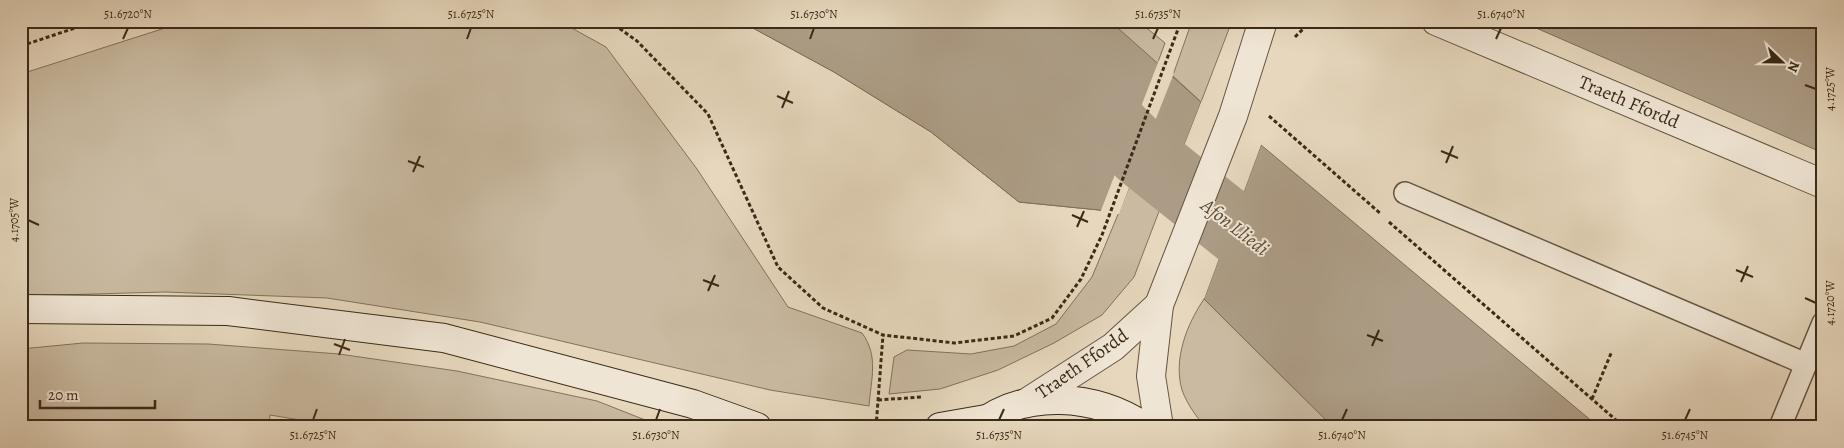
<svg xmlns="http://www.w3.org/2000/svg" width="1844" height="448" font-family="Alegreya,serif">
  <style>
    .green { fill: #c9baa1; stroke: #82725c }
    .water { fill: #ac9c85; stroke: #7e6e59 }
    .pier { fill: #e6d7bd }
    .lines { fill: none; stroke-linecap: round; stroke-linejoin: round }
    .river { stroke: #ac9c85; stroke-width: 69 }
    .service-casing { stroke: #655540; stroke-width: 24 }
    .minor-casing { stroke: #655540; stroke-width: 30 }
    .secondary-casing { stroke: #3a2a17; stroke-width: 30 }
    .path { stroke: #3a2a17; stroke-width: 3; stroke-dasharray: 4 2.5; stroke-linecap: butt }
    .service { stroke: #efe5d4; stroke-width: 21 }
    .minor { stroke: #efe5d4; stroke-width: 28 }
    .secondary { stroke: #efe5d4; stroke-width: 28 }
    .ticks { fill: none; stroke: #3a2a17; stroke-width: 2 }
    .labels { text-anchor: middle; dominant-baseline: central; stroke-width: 4; stroke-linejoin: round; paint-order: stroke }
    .street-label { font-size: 19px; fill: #3a2a17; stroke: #efe5d4 }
    .water-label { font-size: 20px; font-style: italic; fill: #5c4c38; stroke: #efe5d4 }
    .neatline { fill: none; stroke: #3a2a17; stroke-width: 2 }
    .ticks-label { font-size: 12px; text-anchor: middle; fill: #3a2a17 }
  </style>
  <rect width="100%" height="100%" fill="#e6d7bd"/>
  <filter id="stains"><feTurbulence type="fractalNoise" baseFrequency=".004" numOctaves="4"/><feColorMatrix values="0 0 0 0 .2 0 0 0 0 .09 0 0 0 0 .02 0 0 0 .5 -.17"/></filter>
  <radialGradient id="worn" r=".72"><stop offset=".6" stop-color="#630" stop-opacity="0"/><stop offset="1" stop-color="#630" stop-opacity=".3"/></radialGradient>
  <!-- green -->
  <g class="green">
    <path d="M187 21H559L606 47 697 169 788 307 862 333C879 356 871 379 869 406L770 390 480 322 327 298 165 292 21 296V74Z"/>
    <polygon points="740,21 1137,167 1166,193 1134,277 1102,315 1054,343 998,370 940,389 889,394 894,357 907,350 971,354 1014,346 1056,324 1092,277 1119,212 1019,202 931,132 834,72"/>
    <polygon points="1027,21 1138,21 1165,43 1158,62 1173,75 1192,21 1232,21 1201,102 1173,76"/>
    <path d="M1204 299 1333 427H1205C1196 416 1187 404 1182 390 1173 359 1187 324 1204 299Z"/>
    <polygon points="83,343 208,344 339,354 457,371 597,401 663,427 342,427 270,415 269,427 237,427 190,421 127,427 21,427 21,349"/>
  </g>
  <!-- water -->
  <g class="water">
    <polygon points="740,21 1110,21 1201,102 1166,193 1137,168 1119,212 1019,202 931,132 834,72"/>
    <polygon points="1520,21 1823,21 1823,153"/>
    <polygon points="1261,145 1599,427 1333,427 1204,299"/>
  </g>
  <!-- pier -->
  <g class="pier">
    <polygon points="1159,60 1174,73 1142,154 1119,214 1100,213"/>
    <polygon points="1202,100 1203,103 1169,194 1165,195"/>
    <polygon points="1259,143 1261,145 1204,299 1203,297"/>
  </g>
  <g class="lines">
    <!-- river -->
    <polyline class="river" points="1010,21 1142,154 1306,285"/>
    <defs>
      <g id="service">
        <polyline points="1405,193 1806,364"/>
        <polyline points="1780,427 1823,323"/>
      </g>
      <g id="minor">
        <polyline points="1436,21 1823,184"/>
        <polyline points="1026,403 1113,347 1159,305"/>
        <polyline points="1159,427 1151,376 1159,305 1233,116 1263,21"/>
      </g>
      <g id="secondary">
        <polyline points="21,309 228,311 444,338 693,404 757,427"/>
        <polyline points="940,427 986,419"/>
        <path d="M977 427C1024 388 1096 394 1145 427"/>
      </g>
    </defs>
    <!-- service casing -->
    <use href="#service" class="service-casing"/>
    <!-- minor casing -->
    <use href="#minor" class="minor-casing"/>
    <!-- secondary casing -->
    <use href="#secondary" class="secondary-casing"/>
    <!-- path -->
    <g class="path">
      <polyline points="609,21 637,41 708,114 778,267 823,308 883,335 955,343 1014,336 1052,318 1081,279 1102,235 1181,21"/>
      <polyline points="1393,21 1402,25"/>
      <polyline points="1295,37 1311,21"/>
      <polyline points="21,46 96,21"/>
      <polyline points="1269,116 1381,214"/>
      <polyline points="1389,222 1624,427"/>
      <polyline points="1592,399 1612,351"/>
      <polyline points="878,400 922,397"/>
      <polyline points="876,427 883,335"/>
    </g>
    <!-- service -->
    <use href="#service" class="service"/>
    <!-- minor -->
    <use href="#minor" class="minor"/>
    <!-- secondary -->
    <use href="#secondary" class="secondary"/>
  </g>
  <!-- ticks -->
  <path class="ticks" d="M123 39 128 28M467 39 471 28M810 39 814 28M1153 39 1158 28M1496 39 1501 28M1805 85 1816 89M777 96 793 103M782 108 789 91M1441 151 1458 158M408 161 424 167M1446 163 1453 146M413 172 420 156M1072 215 1088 222M28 220 39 225M1077 227 1084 211M1736 270 1753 277M703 280 719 286M1741 282 1748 266M708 291 715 275M1805 298 1816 303M1367 335 1383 341M334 344 350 350M1372 346 1379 330M339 355 345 339M313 420 317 409M656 420 660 409M999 420 1004 409M1342 420 1347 409M1685 420 1690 409"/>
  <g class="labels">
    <!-- street labels -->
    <g class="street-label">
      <text transform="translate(1629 102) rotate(23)">Traeth Ffordd</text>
      <text transform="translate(1082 364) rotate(-35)">Traeth Ffordd</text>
    </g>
    <!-- water labels -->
    <g class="water-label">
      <text transform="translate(1235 227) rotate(38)">Afon Lliedi</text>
    </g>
  </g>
  <!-- margin -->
  <rect width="1844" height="448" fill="none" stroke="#e6d7bd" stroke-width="55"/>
  <!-- north arrow -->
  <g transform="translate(1782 62) rotate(112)" stroke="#efe5d4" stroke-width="4" paint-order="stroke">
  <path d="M0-4L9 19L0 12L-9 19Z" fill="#3a2a17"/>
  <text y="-8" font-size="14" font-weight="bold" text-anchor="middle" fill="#3a2a17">N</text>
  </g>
  <!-- scale -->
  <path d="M40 400v8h115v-8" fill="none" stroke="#3a2a17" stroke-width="2.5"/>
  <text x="48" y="400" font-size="15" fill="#3a2a17" stroke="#efe5d4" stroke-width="4" paint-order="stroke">20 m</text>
  <rect x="28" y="28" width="1788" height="392" class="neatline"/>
  <g class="ticks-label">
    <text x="128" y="18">51.6720°N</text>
    <text x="471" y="18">51.6725°N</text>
    <text x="814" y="18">51.6730°N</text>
    <text x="1158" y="18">51.6735°N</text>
    <text x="1501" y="18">51.6740°N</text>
    <text transform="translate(1830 89) rotate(-90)" y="4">4.1725°W</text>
    <text transform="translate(14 220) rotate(-90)" y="4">4.1705°W</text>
    <text transform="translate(1830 303) rotate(-90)" y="4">4.1720°W</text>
    <text x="313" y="439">51.6725°N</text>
    <text x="656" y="439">51.6730°N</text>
    <text x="999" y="439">51.6735°N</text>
    <text x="1342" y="439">51.6740°N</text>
    <text x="1685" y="439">51.6745°N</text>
  </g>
  <rect width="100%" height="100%" filter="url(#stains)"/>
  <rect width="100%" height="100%" fill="url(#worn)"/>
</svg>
